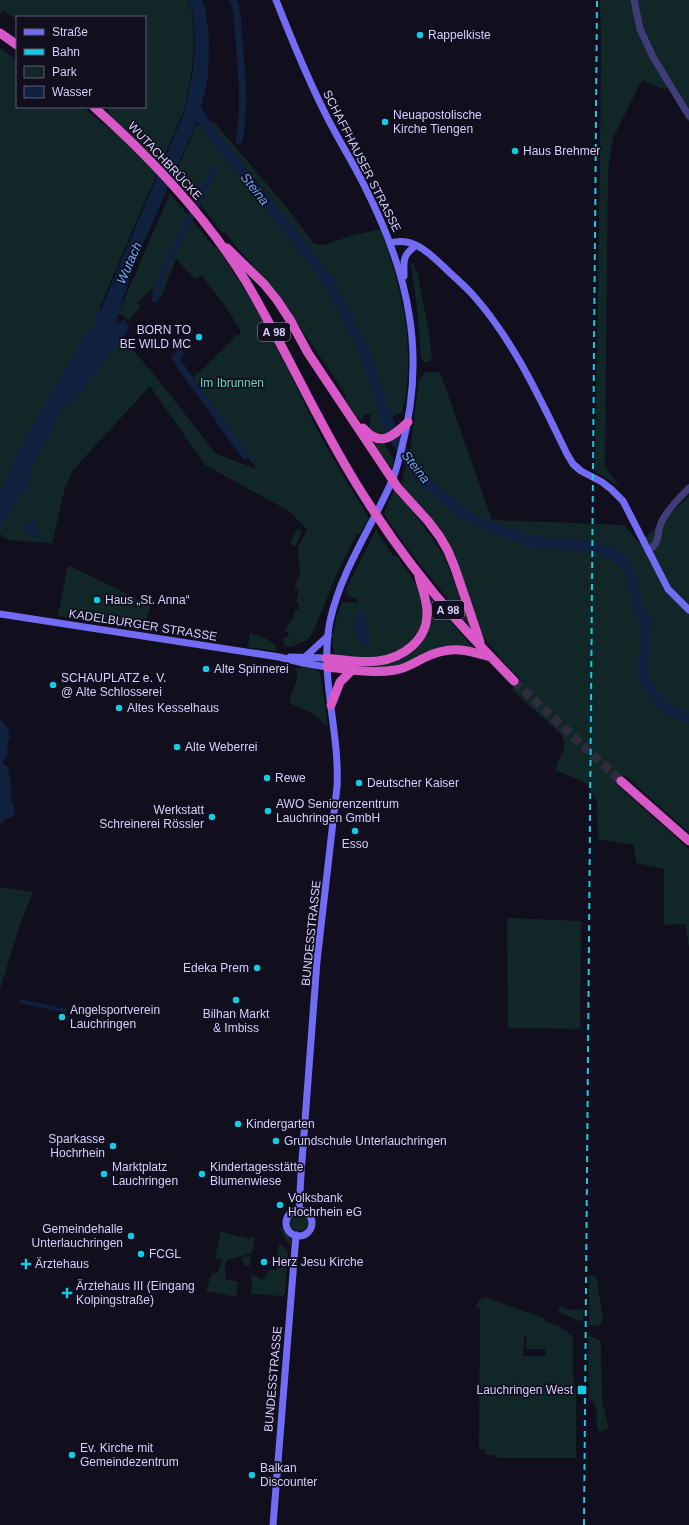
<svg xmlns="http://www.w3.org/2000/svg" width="689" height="1525" font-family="Arial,sans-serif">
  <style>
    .green { fill: #112727; fill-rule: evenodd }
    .water { fill: #102140 }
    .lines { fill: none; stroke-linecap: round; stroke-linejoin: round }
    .canal { stroke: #102140; stroke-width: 7 }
    .river { stroke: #102140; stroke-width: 11 }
    .trunk-tunnel { stroke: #2e2b3f; stroke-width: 9; stroke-dasharray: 9 4.5; stroke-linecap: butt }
    .tertiary { stroke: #403c7a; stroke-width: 7 }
    .secondary { stroke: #726cf4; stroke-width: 7 }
    .trunk { stroke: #d858c8; stroke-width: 9 }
    .rail { stroke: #11cce5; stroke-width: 2; stroke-dasharray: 6 5; stroke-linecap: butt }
    .poi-dot { fill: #11cce5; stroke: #110e1e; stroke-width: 1.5 }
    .labels { text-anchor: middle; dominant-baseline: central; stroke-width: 3.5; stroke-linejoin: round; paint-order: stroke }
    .shield { fill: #110e1e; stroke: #9a94b9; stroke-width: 1 }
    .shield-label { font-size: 11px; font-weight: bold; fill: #d4cefb }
    .poi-label { font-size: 12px; fill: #d4cefb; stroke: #110e1e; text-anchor: start }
    .street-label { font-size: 12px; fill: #d4cefb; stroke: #110e1e }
    .park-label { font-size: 12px; fill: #60d5ba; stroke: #110e1e }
    .water-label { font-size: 13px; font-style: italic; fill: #64aef4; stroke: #110e1e }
  </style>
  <rect width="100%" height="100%" fill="#110e1e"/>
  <!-- green -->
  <g class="green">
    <path d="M0 0H187L192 12 194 42 192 69 185 108 99 309 160 382 216 454 257 469 192 379 235 337 236 335H240V329L223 303 201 275 197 278H194L176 259 160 300 151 289 137 303 141 306 128 321 125 317 118 314 170 193 214 247H216C258 304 287 368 318 431 334 461 351 489 369 518L359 535 356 532V535L338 571 314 630 307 640 291 647 285 646 283 637H288L289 632 284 631 285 629 287 628 291 619H293L295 610H298L299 603 296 602 299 590 294 588 300 573 298 548 307 529 289 511 205 465 150 386 73 470 65 488 52 543 8 540 0 534V48L17 60V107H83L106 126 109 107H145V17H17V20L4 11 0 15Z"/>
    <polygon points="600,0 689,0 689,122 668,86 665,90 642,80 613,138 608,169 605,467 621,488 595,471 600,160 601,44"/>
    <path d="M214 122 289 210 314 244 324 245 351 236 380 229C402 286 417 352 402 413L397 414 391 418 395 428C386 435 378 436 369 428L371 417 370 414H365L361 420 358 418 345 399 347 397 279 296C262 274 241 255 225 232L223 233 175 174 196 126Z"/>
    <polygon points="413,263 417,271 429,332 432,358 429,362 424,362 421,356 417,308 411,265"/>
    <path d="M425 372H440L492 520 624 525 639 543 689 496V833L625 775 617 785 689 849V948L685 924 664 925V869L636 863 634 845 598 839 597 802 587 784 556 770C558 754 570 752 561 734L511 689 523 682 501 659 486 640 480 630 457 565 401 485 411 444 419 380Z"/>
    <polygon points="370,438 383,441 394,460 391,468"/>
    <path d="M395 492C405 500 412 510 419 520 429 534 440 547 447 563 456 583 460 603 470 623L468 624 404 544 384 514 392 494Z"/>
    <polygon points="296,529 302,531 296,546 290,544"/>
    <path d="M376 530 393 556 396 555C406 569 419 584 423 603 428 625 413 646 393 655 379 661 349 659 335 654 328 640 337 618 341 603L345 602 357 603V599L349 596 345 591Z"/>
    <polygon points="68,565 151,606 143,629 58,616"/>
    <path d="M431 598 474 649C462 647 450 644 438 648 427 652 416 660 405 664 385 671 362 667 341 665L399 659 408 655 415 649Z"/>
    <path d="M250 633C259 635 275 641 277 649L274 651 248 647Z"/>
    <path d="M303 667 314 668 320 673 328 725H325C317 714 304 709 291 704 287 692 303 681 295 669Z"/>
    <polygon points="0,887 33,892 19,927 0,989"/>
    <polygon points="507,918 581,921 580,1029 508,1028"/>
    <circle cx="299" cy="1222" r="9"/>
    <polygon points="222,1226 222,1232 250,1239 251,1237 255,1238 252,1252 250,1254 226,1260 225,1268 226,1279 238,1282 236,1297 206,1291 212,1273 218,1273 222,1259 215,1258"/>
    <path d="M279 1227C288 1229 291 1236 291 1245L288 1243Z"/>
    <polygon points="279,1245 283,1246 288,1252 285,1294 282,1296 255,1294 251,1295 252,1279 251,1278 251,1275 257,1276 259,1279 262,1280 265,1278 267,1272 269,1272 270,1269 276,1271 277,1267 275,1266"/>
    <polygon points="243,1257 251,1257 250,1266 244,1265 244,1262 242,1262"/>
    <polygon points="589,1275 596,1276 603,1319 601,1324 595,1326 589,1324"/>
    <path d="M485 1297 544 1318 545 1322 561 1327V1329L571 1334 573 1338V1378L576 1389V1458H498L496 1456 485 1454V1449H479L480 1308H476L479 1300ZM527 1336 526 1349H545L546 1356H523L524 1337Z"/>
    <polygon points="561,1306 571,1310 583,1309 583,1322 558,1312"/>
    <polygon points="588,1335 599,1340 601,1343 602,1401 609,1430 606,1429 602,1432 598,1431 597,1427 597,1411 594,1401 589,1399"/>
  </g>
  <!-- water -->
  <g class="water">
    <path d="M188 0H202L206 12 209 40 208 78 198 119 134 265 117 317 118 318 117 325 124 319 130 328 75 400 61 410 54 426 31 469 28 492H21L0 530V491L23 442 86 333C95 328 98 326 95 316L99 309H101L185 111 193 71 195 43 193 13Z"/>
    <polygon points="34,518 36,523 37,522 41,536 33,538 32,534 25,535 22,526 32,523 31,519"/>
    <path d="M356 611 366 612 371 646 360 643C351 632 354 624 356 611Z"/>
    <polygon points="0,719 8,728 10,738 8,740 7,758 3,760 2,763 8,767 11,785 11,800 15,810 12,818 8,818 1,823 0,827"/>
    <polygon points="20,999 67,1009 66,1013 19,1003"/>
  </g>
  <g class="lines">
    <!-- canal -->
    <g class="canal">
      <path d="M233 0 237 12C239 53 247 100 239 140"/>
      <polyline points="155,299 165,268 214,170"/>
      <polyline points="180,353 175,358 245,456"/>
    </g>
    <!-- river -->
    <polyline class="river" points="196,110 213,136 277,215 329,282 365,353 383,409 396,440 413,467 429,485 466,516 505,532 532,542 589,546 610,552 624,562 632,579 637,608 647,622 643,675 653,696 672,712 689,718"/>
    <!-- trunk-tunnel -->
    <polyline class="trunk-tunnel" points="514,681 621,781"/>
    <!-- tertiary -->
    <g class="tertiary">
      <polyline points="634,0 640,29 653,57 689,116"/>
      <path d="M648 551C661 542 656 536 661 523 665 513 681 496 689 488"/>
    </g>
    <!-- secondary -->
    <g class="secondary">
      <path d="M276 0C291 38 306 75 324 111 337 138 353 162 366 189 386 229 402 269 409 314 417 361 413 406 401 451 398 462 396 473 391 483 371 528 341 571 330 621 319 676 340 731 337 787L317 961 301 1174 299 1211"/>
      <path d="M390 243C413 236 429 253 445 268 454 277 464 285 473 295 514 341 540 399 567 454L573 464 581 471 602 482 611 489 623 501 668 589 689 610"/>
      <path d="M404 276C404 262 402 256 414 247"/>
      <polyline points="0,614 279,657 303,663 327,667"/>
      <polyline points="290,657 326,658"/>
      <polyline points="305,657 328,636"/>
      <circle cx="299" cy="1223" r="13"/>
      <polyline points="273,1525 296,1235"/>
    </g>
    <!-- trunk -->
    <g class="trunk">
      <polyline points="0,33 17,45"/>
      <path d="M94 107C151 158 205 215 245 280 285 347 316 419 357 485 386 532 419 577 455 618 474 640 494 660 514 681"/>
      <polyline points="227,248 264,284 277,300 292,323"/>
      <polyline points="289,318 308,353 398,488 428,521 440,537 448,551 455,568 480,642"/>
      <path d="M363 428C380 448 392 437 408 422"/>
      <path d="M326 658C343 660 361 663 378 661 403 658 428 640 427 612 427 600 422 588 419 577"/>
      <path d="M327 667C348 669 373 674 395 670 406 669 415 662 426 657 451 645 466 650 491 657"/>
      <polyline points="331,705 340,682 353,669"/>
      <polyline points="621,781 689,841"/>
    </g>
    <!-- rail -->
    <polyline class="rail" points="584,1525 597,0"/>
  </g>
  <!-- markers -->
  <g class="poi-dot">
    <circle cx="420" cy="35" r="4"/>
    <circle cx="385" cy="122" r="4"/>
    <circle cx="515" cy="151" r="4"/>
    <circle cx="199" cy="337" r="4"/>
    <circle cx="97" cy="600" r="4"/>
    <circle cx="206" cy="669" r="4"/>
    <circle cx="53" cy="685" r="4"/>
    <circle cx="119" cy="708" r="4"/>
    <circle cx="177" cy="747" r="4"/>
    <circle cx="267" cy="778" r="4"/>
    <circle cx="359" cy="783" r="4"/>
    <circle cx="268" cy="811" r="4"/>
    <circle cx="212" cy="817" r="4"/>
    <circle cx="355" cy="831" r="4"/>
    <circle cx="257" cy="968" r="4"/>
    <circle cx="236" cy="1000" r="4"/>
    <circle cx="62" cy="1017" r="4"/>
    <circle cx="238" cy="1124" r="4"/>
    <circle cx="276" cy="1141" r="4"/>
    <circle cx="113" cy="1146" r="4"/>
    <circle cx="104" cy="1174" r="4"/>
    <circle cx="202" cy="1174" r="4"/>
    <circle cx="280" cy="1205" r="4"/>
    <circle cx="131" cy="1236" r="4"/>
    <circle cx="141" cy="1254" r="4"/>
    <circle cx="264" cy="1262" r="4"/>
    <path d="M24 1258h4v4h4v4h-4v4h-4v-4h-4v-4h4z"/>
    <path d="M65 1287h4v4h4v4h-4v4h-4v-4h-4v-4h4z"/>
    <rect x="577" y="1385" width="10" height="10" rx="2"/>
    <circle cx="72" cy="1455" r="4"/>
    <circle cx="252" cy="1475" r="4"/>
  </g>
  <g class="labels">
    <!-- shield labels -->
    <g class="shield">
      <rect x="258" y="323" width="32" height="18" rx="3"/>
      <rect x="432" y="601" width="32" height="18" rx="3"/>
    </g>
    <g class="shield-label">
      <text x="274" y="332">A 98</text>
      <text x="448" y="610">A 98</text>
    </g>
    <!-- poi labels -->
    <g class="poi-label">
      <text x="428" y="35">Rappelkiste</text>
      <text x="393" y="115">Neuapostolische<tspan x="393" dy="14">Kirche Tiengen</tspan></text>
      <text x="523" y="151">Haus Brehmer</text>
      <text x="191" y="330" text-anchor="end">BORN TO<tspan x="191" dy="14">BE WILD MC</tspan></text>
      <text x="105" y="600">Haus „St. Anna“</text>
      <text x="214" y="669">Alte Spinnerei</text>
      <text x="61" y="678">SCHAUPLATZ e. V.<tspan x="61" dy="14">@ Alte Schlosserei</tspan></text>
      <text x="127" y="708">Altes Kesselhaus</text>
      <text x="185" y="747">Alte Weberrei</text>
      <text x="275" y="778">Rewe</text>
      <text x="367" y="783">Deutscher Kaiser</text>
      <text x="276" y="804">AWO Seniorenzentrum<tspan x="276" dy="14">Lauchringen GmbH</tspan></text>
      <text x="204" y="810" text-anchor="end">Werkstatt<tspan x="204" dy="14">Schreinerei Rössler</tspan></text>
      <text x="355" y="844" text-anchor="middle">Esso</text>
      <text x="249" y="968" text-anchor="end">Edeka Prem</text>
      <text x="70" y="1010">Angelsportverein<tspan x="70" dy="14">Lauchringen</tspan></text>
      <text x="236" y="1014" text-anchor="middle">Bilhan Markt<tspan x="236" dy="14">&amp; Imbiss</tspan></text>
      <text x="246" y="1124">Kindergarten</text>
      <text x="105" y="1139" text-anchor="end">Sparkasse<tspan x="105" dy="14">Hochrhein</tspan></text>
      <text x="284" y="1141">Grundschule Unterlauchringen</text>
      <text x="112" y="1167">Marktplatz<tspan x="112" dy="14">Lauchringen</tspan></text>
      <text x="210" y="1167">Kindertagesstätte<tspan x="210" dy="14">Blumenwiese</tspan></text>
      <text x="288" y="1198">Volksbank<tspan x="288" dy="14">Hochrhein eG</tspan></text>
      <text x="123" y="1229" text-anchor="end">Gemeindehalle<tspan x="123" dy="14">Unterlauchringen</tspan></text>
      <text x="149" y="1254">FCGL</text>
      <text x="272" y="1262">Herz Jesu Kirche</text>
      <text x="35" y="1264">Ärztehaus</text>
      <text x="76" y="1286">Ärztehaus III (Eingang<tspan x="76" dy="14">Kolpingstraße)</tspan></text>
      <text x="573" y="1390" text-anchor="end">Lauchringen West</text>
      <text x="80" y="1448">Ev. Kirche mit<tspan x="80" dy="14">Gemeindezentrum</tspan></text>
      <text x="260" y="1468">Balkan<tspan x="260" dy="14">Discounter</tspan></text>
    </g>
    <!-- street labels -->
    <g class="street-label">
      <text transform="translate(165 161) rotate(47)">WUTACHBRÜCKE</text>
      <text transform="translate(362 161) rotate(63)">SCHAFFHAUSER STRASSE</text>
      <text transform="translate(143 625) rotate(9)">KADELBURGER STRASSE</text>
      <text transform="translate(311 933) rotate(-84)">BUNDESSTRASSE</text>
      <text transform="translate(273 1379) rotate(-85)">BUNDESSTRASSE</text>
    </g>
    <!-- park labels -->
    <g class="park-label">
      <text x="232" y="383">Im Ibrunnen</text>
    </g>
    <!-- water labels -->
    <g class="water-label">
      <text transform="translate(255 189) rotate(52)">Steina</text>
      <text transform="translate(129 263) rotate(-66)">Wutach</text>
      <text transform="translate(416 467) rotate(52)">Steina</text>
    </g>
  </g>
  <!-- legend -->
  <rect x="16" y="16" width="130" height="92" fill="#110e1e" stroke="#5f5b76"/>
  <rect x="24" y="29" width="20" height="6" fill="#726cf4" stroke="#5f5b76"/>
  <text x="52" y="36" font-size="12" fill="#d4cefb">Straße</text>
  <rect x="24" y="49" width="20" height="6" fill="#11cce5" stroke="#5f5b76"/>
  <text x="52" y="56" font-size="12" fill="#d4cefb">Bahn</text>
  <rect x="24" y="66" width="20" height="12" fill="#112727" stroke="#5f5b76"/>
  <text x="52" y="76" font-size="12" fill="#d4cefb">Park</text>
  <rect x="24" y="86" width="20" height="12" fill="#102140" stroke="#5f5b76"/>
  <text x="52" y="96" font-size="12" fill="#d4cefb">Wasser</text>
</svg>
